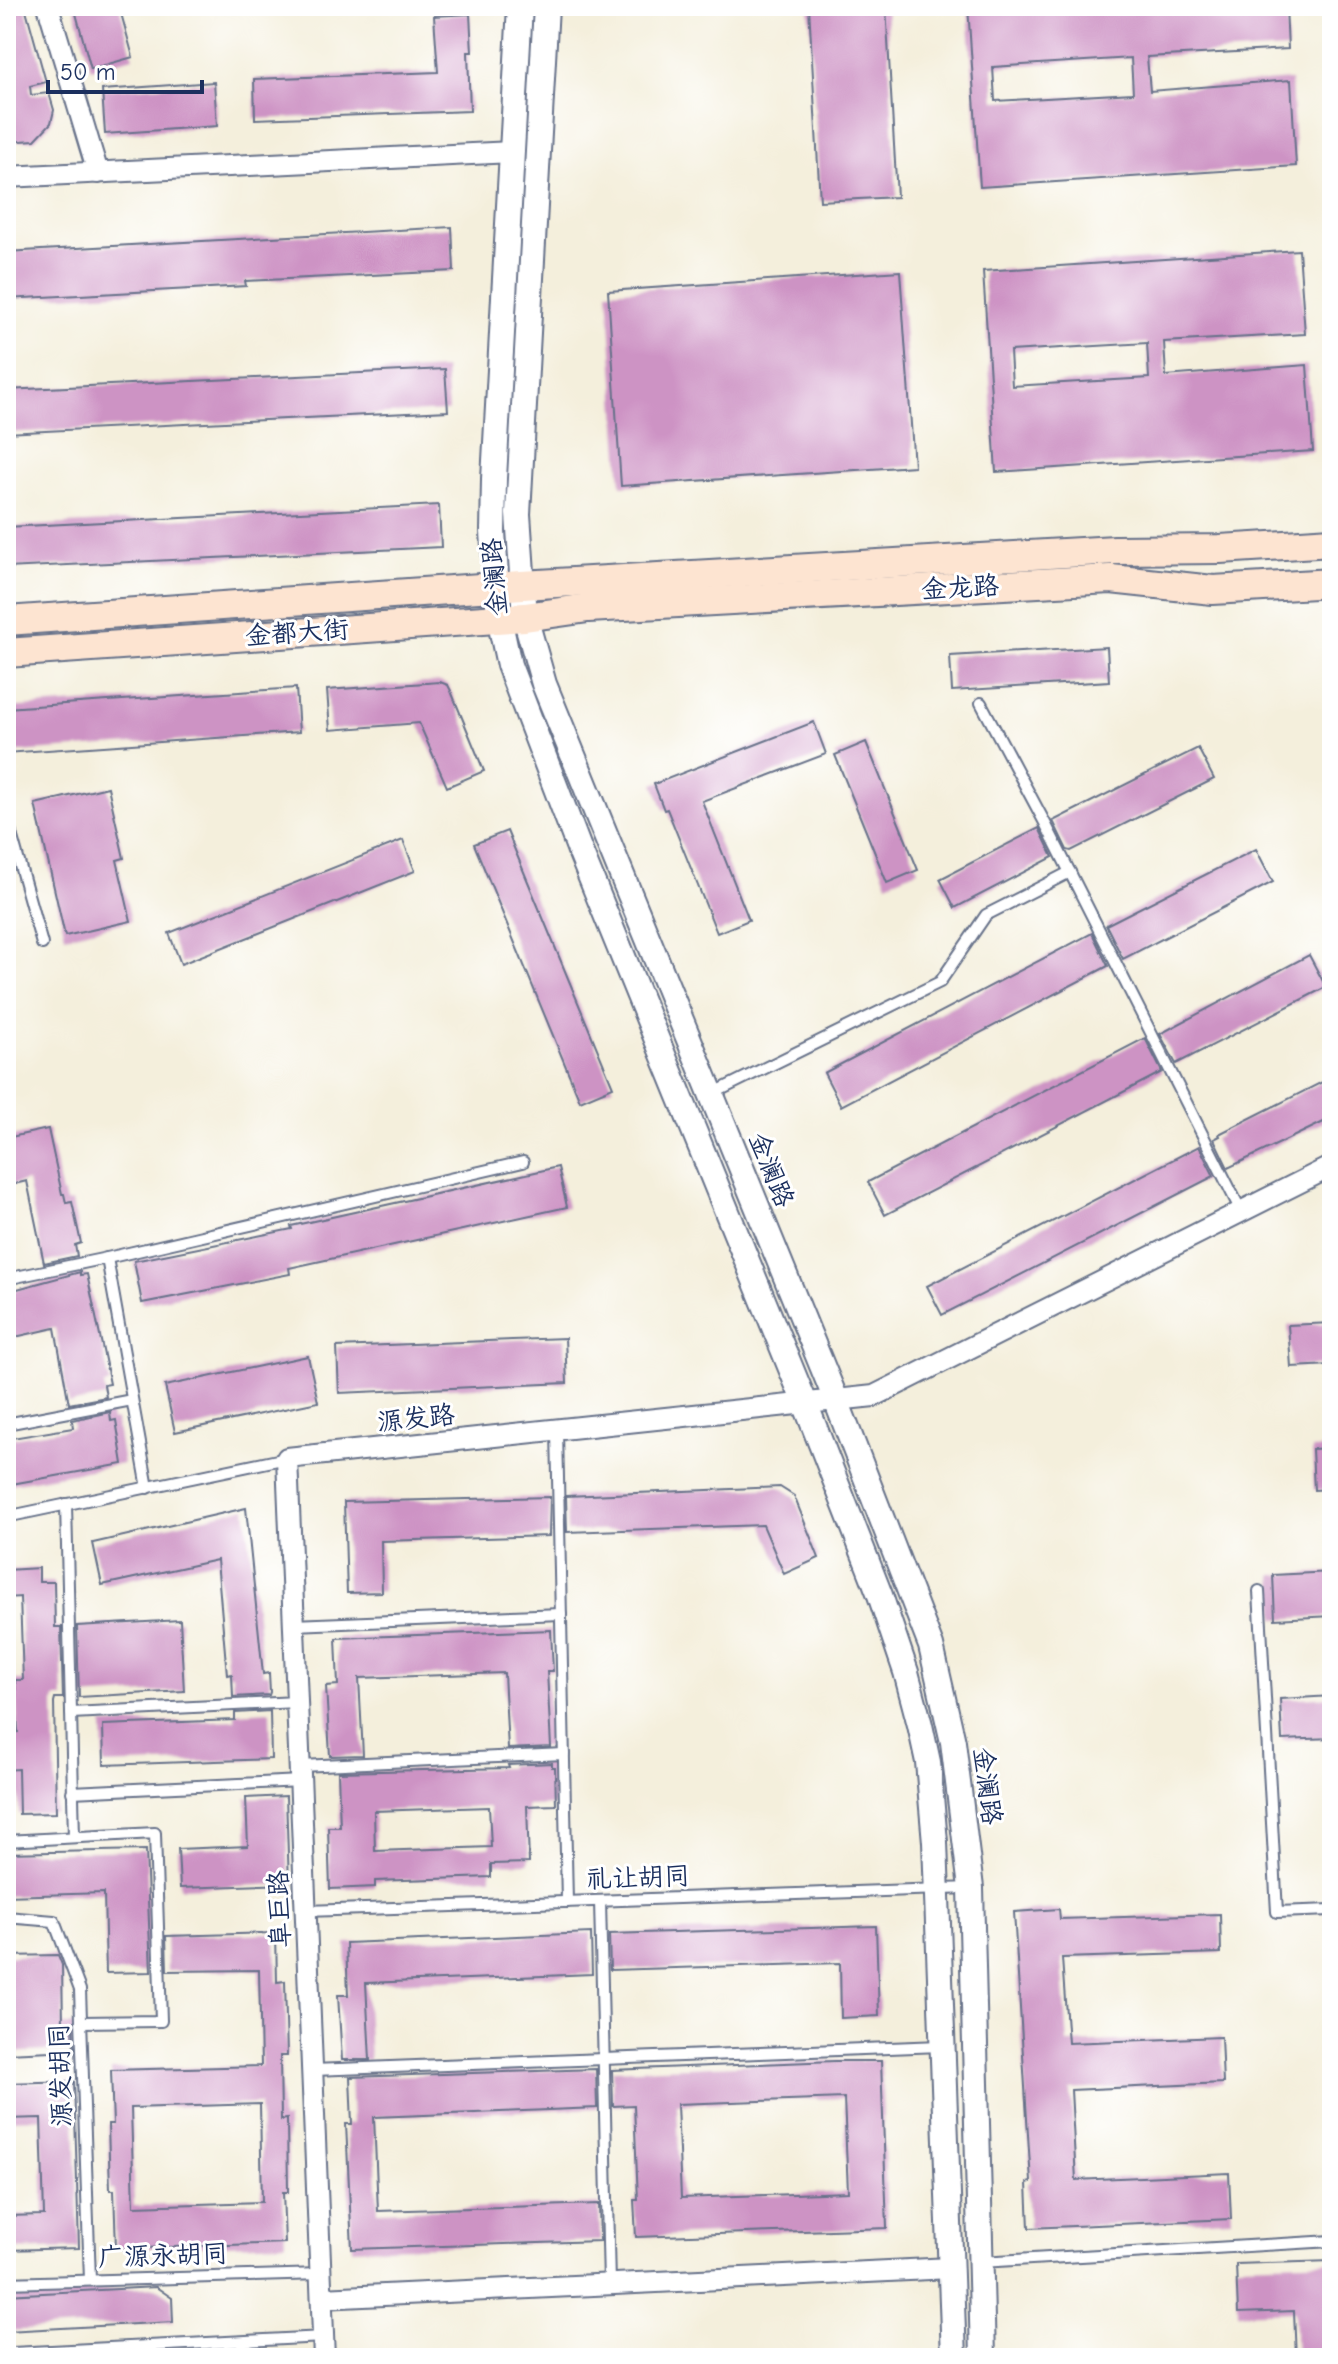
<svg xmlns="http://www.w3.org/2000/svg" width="1338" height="2364" font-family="'Comic Neue','LXGW WenKai TC',sans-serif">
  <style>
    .building { fill: #cd93c4; fill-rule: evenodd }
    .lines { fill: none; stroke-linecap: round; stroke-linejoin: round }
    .service-casing { stroke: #67728a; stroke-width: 14 }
    .minor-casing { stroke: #67728a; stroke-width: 24 }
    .tertiary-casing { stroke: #67728a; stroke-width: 28 }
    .secondary-casing { stroke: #67728a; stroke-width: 32 }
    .service { stroke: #fff; stroke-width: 10 }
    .minor { stroke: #fff; stroke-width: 20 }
    .tertiary { stroke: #fff; stroke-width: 24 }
    .secondary { stroke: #fde4d1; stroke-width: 28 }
    .labels { text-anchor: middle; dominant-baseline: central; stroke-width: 6; stroke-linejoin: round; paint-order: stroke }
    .street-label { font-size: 26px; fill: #1b2f5e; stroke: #fff }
  </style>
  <rect width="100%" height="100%" fill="#fff"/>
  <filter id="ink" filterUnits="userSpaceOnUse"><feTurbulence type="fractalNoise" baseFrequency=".0125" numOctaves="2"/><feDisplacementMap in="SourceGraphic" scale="16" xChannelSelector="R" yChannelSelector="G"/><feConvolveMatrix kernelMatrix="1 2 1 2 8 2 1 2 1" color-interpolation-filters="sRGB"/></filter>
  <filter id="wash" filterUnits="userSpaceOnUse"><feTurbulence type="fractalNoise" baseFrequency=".006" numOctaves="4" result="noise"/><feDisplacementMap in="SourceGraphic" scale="32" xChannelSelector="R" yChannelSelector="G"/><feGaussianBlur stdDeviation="1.8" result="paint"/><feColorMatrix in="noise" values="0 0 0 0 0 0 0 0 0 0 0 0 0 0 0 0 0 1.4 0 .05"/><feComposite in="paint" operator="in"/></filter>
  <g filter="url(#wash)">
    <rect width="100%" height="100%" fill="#f4efdc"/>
    <g id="blocks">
      <!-- building -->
      <g class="building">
        <polygon points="6,6 25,6 46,82 30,86 31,95 49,93 54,110 51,123 35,140 6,142"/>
        <polygon points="74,6 119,6 133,57 91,69"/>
        <polygon points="809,6 886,6 897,197 820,201"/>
        <path d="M968 6H1286L1288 49 1147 57 1150 91 1291 80 1296 166 980 187ZM1131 58 1133 93 995 101 993 67Z"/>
        <polygon points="470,14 472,52 468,52 470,111 255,119 254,79 438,72 434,16"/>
        <polygon points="214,82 217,126 105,134 102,90"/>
        <polygon points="452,227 454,271 245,281 246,286 6,299 6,252"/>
        <path d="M1299 250 1305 334 1164 342 1166 376 1307 365 1313 451 996 472 983 271ZM1147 343 1149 378 1012 386 1010 351Z"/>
        <polygon points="900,271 914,466 621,486 608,291"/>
        <polygon points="445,369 448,411 6,433 6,390"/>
        <polygon points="439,505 441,547 6,568 6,527"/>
        <polygon points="1107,647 1109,681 952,691 950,656"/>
        <polygon points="440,682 448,685 451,691 484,771 447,787 419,723 330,730 327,690"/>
        <polygon points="296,688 299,732 6,753 6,708"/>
        <polygon points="814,722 826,754 702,801 749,920 717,933 667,809 664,810 654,784"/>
        <polygon points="866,742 918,870 887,883 835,755"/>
        <polygon points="1198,748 1214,779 1071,851 1067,850 1053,821"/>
        <polygon points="108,787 124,858 117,860 131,921 65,936 35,804"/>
        <polygon points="1039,828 1053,857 955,908 940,879"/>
        <polygon points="507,831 613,1087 580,1101 474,844"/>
        <polygon points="403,840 415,871 181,964 169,933"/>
        <polygon points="1256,849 1273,882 1123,959 1106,925"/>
        <polygon points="1092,933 1108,966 841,1106 824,1073"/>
        <polygon points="1309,955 1326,987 1176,1064 1160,1034"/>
        <polygon points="1145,1038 1162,1072 885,1215 868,1182"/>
        <polygon points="1332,1077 1332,1118 1228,1168 1214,1139 1220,1136 1219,1134"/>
        <polygon points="48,1129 62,1194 64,1194 66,1203 72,1202 81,1243 75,1245 77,1256 44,1263 27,1181 6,1186 6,1138"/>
        <polygon points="1199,1146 1214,1176 942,1315 927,1286"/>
        <polygon points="558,1167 567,1207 289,1268 290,1274 142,1303 134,1261 292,1229 291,1226"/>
        <polygon points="80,1272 80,1275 87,1274 110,1384 104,1385 106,1397 69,1404 55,1328 6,1339 6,1292"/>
        <polygon points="1332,1323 1332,1365 1291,1367 1288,1325"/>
        <polygon points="565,1338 567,1383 339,1393 337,1347"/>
        <polygon points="308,1356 318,1402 175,1432 165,1386"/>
        <polygon points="110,1412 111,1421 116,1420 123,1464 6,1485 6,1439 73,1428 72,1420"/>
        <polygon points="1332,1448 1332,1489 1314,1490 1312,1449"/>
        <polygon points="780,1487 794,1496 819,1558 784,1574 763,1525 567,1532 566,1496"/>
        <polygon points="550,1497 549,1536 381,1541 382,1592 347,1593 344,1502"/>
        <polygon points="246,1508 263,1674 269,1673 270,1692 269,1695 233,1697 232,1674 227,1675 217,1560 102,1585 93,1543"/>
        <polygon points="39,1568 39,1582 54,1582 55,1627 61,1627 63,1698 55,1698 54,1702 56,1813 19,1814 18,1769 6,1770 6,1733 18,1732 15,1680 23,1680 20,1597 6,1598 6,1570"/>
        <polygon points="1332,1572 1332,1616 1275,1619 1273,1575"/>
        <polygon points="180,1620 184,1691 79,1697 77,1626"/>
        <polygon points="551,1630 553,1671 547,1671 551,1747 508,1749 504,1673 359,1678 363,1755 330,1756 326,1686 338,1685 336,1638"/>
        <polygon points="1332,1696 1332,1738 1282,1740 1280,1699"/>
        <polygon points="270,1711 271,1759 104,1765 103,1725 235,1720 235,1713"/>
        <path d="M552 1763V1767H555L556 1805 527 1806 529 1863 491 1864V1877L375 1881V1887L330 1889 328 1827H340L338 1772 509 1768 508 1765ZM489 1807 491 1847 375 1851 374 1811Z"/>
        <polygon points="286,1796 289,1884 180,1888 178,1849 248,1846 246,1798"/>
        <polygon points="146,1850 151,1972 106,1973 104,1893 6,1896 6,1853"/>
        <polygon points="1059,1909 1060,1919 1220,1914 1221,1953 1062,1958 1068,2043 1221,2037 1223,2083 1071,2090 1076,2180 1229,2173 1231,2219 1029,2228 1027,2183 1031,2182 1014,1912"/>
        <polygon points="876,1926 879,2016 841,2018 840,1963 610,1970 609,1934"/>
        <path d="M276 1933 277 1982 285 1981 287 2056H280L281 2120 287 2119 288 2192H283L285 2243 116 2249 114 2190H110L108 2124H113L111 2070 261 2066 259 1970 167 1971 166 1936ZM260 2104 262 2202 134 2206 131 2108Z"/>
        <polygon points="591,1933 592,1974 366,1983 370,2060 342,2060 338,1995 348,1995 346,1943"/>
        <polygon points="58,1955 62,1965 63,2025 73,2025 74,2050 6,2053 6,1956"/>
        <path d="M835 2061H881L887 2228 636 2237 634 2200H638L634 2105 613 2106 612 2070ZM844 2098 848 2192 681 2198 677 2104Z"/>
        <polygon points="596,2069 597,2108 374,2117 378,2211 599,2204 600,2241 352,2249 346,2124 352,2124 350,2077"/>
        <polygon points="74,2081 79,2248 6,2250 6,2216 44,2215 41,2118 6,2119 6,2083"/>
        <polygon points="1332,2261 1332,2358 1296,2358 1294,2311 1238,2313 1236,2264"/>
        <polygon points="156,2287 172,2298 173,2322 6,2331 6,2295"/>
      </g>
    </g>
  </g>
  <g filter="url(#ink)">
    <use href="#blocks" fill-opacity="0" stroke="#67728a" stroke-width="2"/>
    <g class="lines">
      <defs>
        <g id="service">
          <polyline points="981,703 1045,823 1241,1211"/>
          <polyline points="6,816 42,944"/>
          <polyline points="712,1094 940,982 986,915 1070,872"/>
          <polyline points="107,1258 148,1488"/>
          <polyline points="6,1279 107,1258 523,1162"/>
          <polyline points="6,1424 132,1400"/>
          <polyline points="557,1430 567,1902"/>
          <polyline points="66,1504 74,1837"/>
          <polyline points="6,1517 287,1458"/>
          <polyline points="1259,1591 1277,1912 1332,1910"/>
          <polyline points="294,1625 561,1614"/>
          <polyline points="71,1713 297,1702"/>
          <polyline points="300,1766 564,1754"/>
          <polyline points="72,1792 301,1781"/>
          <polyline points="6,1841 155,1833 161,2021 81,2022"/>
          <polyline points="600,1901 609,2284"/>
          <polyline points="306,1911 971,1888"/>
          <polyline points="6,1917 54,1921 80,1990 90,2280"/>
          <polyline points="313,2070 941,2046"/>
          <polyline points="981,2262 1332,2241"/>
          <polyline points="6,2283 321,2274"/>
          <polyline points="12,2358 12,2353 324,2337"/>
        </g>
        <g id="minor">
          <polyline points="48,6 98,173"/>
          <polyline points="6,177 512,152"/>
          <polyline points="322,2298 951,2268"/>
          <polyline points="324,2358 287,1458 874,1396 1332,1166"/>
        </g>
        <g id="tertiary">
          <polyline points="520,6 494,479 493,532 499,618 509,665 580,851 805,1403 880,1595 906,1672 920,1725 928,1762 935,1842 954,2358"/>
          <polyline points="546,6 518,514 525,617 544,684 836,1400 931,1646 953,1742 971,1888 983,2358"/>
        </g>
        <g id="secondary">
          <polyline points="6,621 522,585 1115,550 1220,549 1332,542"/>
          <polyline points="6,653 525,617 588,608 1111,579 1213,590 1332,583"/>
        </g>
      </defs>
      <!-- service casing -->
      <use href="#service" class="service-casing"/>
      <!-- minor casing -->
      <use href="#minor" class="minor-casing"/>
      <!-- tertiary casing -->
      <use href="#tertiary" class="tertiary-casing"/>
      <!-- secondary casing -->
      <use href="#secondary" class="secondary-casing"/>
      <!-- service -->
      <use href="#service" class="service"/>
      <!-- minor -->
      <use href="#minor" class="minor"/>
      <!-- tertiary -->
      <use href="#tertiary" class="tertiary"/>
      <!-- secondary -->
      <use href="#secondary" class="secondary"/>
    </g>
  </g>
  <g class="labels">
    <!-- street labels -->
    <g class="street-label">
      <text transform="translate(495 577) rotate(-95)">金澜路</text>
      <text transform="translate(960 588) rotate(-3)">金龙路</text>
      <text transform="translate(297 633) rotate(-4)">金都大街</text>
      <text transform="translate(771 1170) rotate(68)">金澜路</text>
      <text transform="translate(416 1419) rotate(-6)">源发路</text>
      <text transform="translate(987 1786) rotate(83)">金澜路</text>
      <text transform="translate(638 1878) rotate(-2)">礼让胡同</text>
      <text transform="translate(280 1909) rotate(-92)">阜巨路</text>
      <text transform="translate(61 2075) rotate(-92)">源发胡同</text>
      <text transform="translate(163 2256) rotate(-2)">广源永胡同</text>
    </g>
  </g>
  <!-- margin -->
  <rect width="1338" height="2364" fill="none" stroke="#fff" stroke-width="32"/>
  <!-- scale -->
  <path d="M48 80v12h154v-12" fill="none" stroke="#1b2f5e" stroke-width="4"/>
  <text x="60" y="80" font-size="24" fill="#1b2f5e" stroke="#ffffff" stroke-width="6" paint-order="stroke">50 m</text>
</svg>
